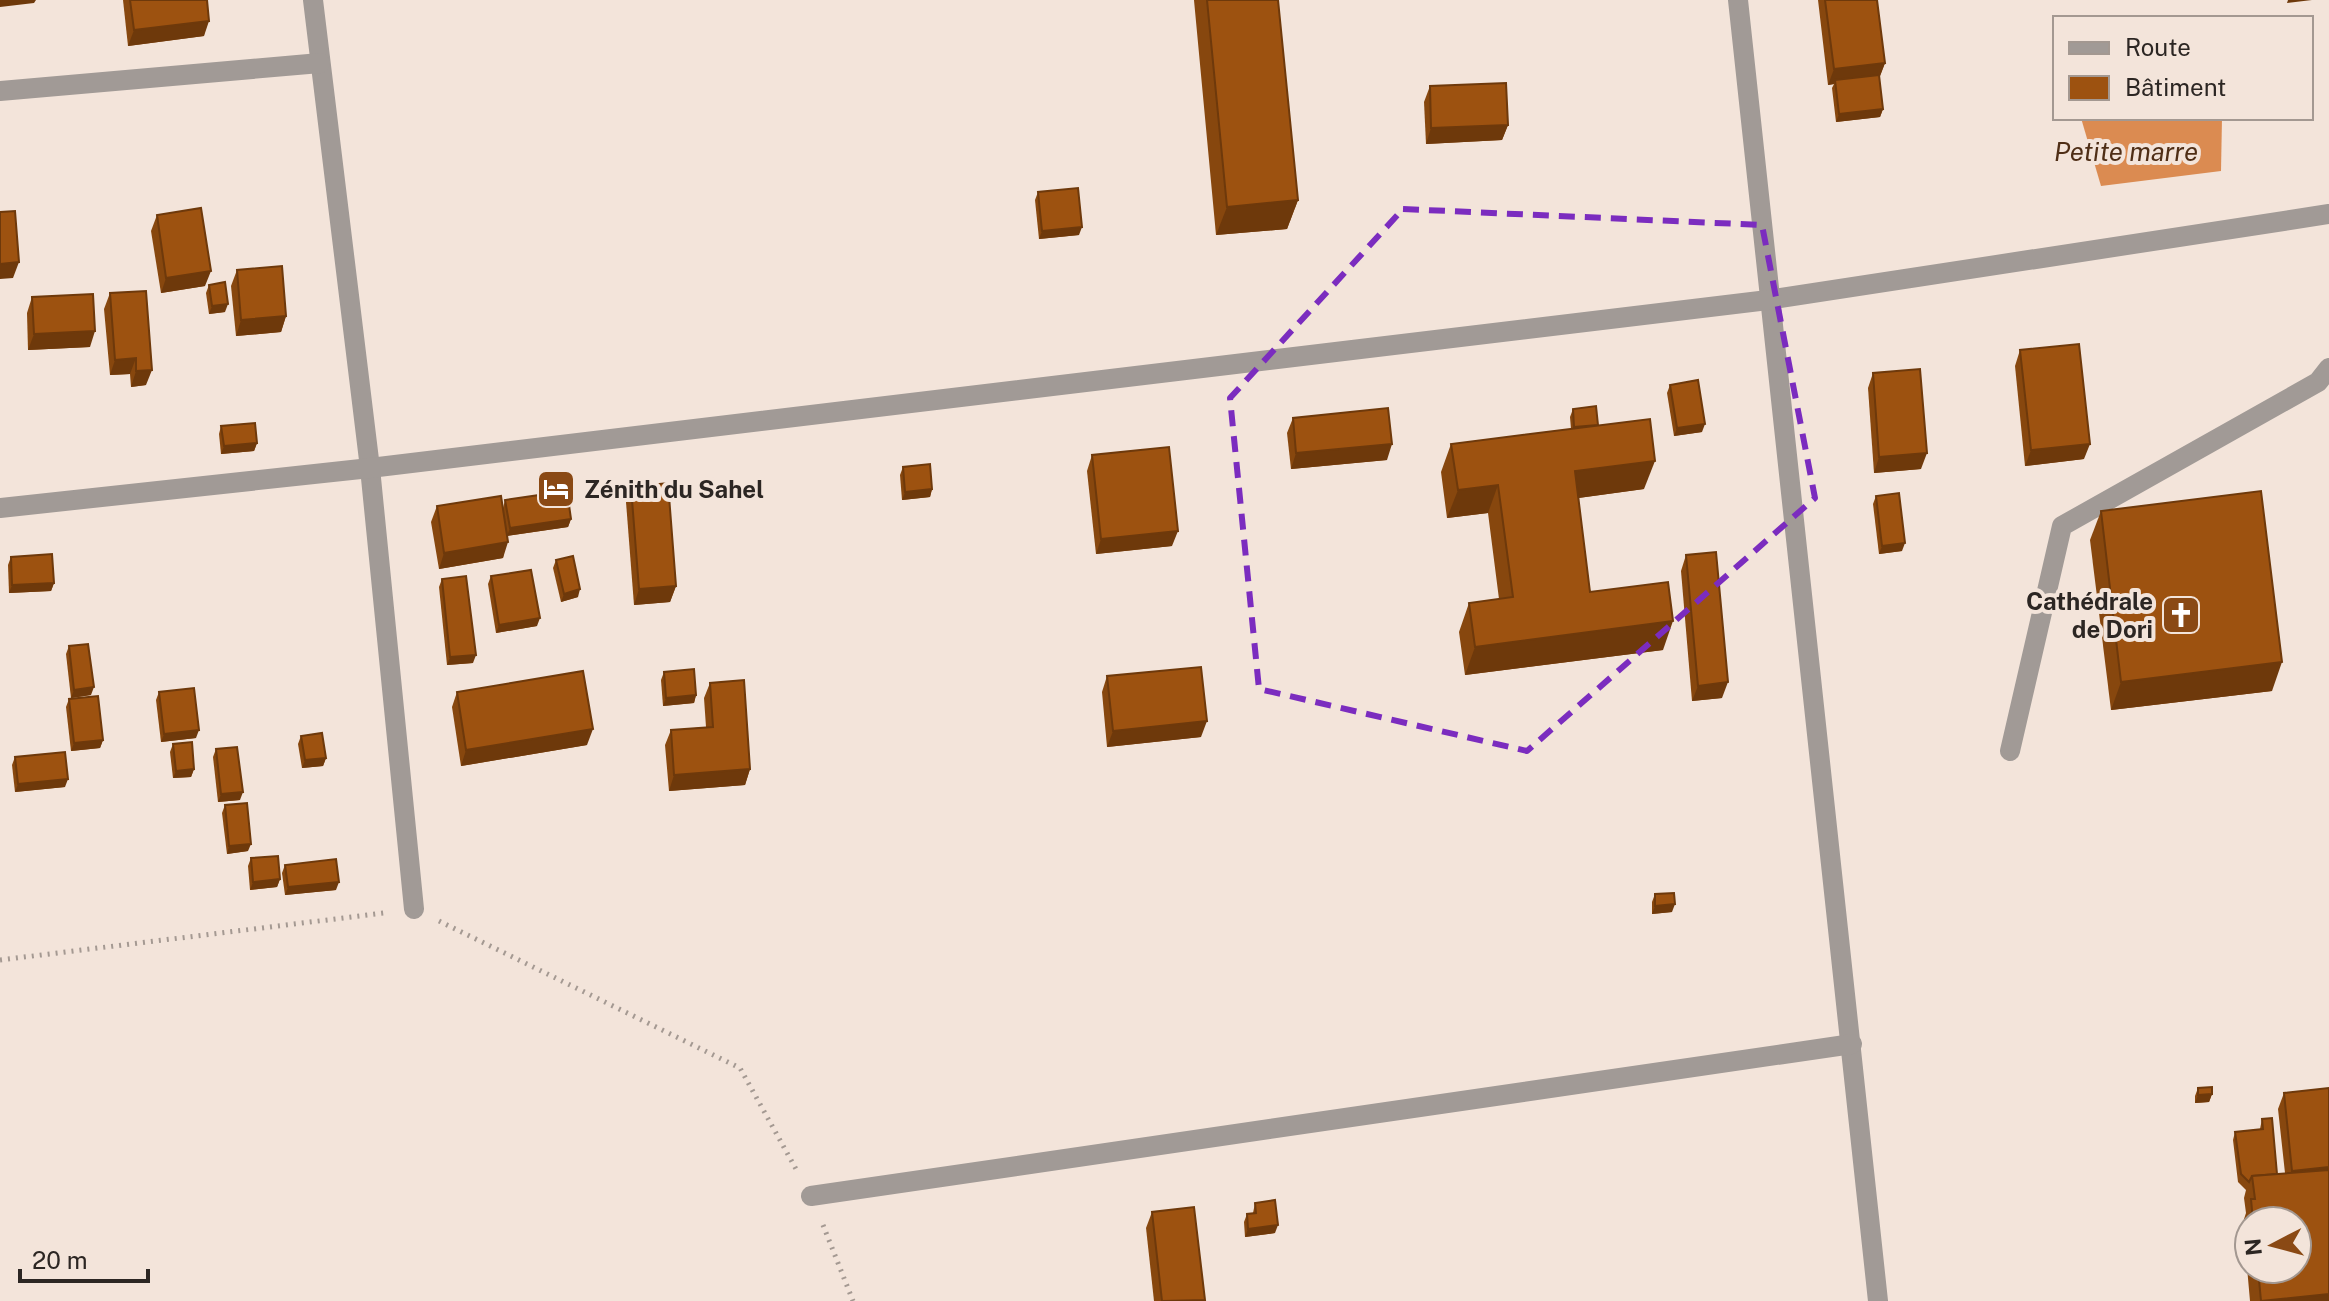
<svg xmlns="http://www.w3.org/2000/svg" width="2329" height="1301" font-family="'Public Sans',sans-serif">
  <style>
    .water { fill: #db8b51 }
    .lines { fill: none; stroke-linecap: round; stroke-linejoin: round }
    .path { stroke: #a49992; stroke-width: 5; stroke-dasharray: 2 6; stroke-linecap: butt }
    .minor { stroke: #a19a96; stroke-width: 20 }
    .wall { fill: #87470e; fill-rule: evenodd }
    .shaded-wall { fill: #6e390b }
    .building { fill: #9d5210; stroke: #6e390b; stroke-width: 2 }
    .marked { fill: none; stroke: #7b2cbf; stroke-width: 6; stroke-dasharray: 16 10; stroke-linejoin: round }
    .labels { text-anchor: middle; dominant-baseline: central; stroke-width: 8; stroke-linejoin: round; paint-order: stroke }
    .poi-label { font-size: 24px; font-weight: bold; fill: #2c2623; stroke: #f3e4da; text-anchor: start }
    .water-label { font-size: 26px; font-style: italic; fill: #4f2e16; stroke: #f3e4da }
  </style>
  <rect width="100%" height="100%" fill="#f3e4da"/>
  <!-- water -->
  <polygon class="water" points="2081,118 2222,118 2221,171 2101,186"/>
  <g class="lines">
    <!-- path -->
    <g class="path">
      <polyline points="439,921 740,1068 796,1169"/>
      <polyline points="0,960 384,913"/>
      <polyline points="823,1225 853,1301"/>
    </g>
    <!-- minor -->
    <g class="minor">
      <polyline points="313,0 370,468 414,909"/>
      <polyline points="1738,0 1878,1301"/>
      <polyline points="0,91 320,63"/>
      <polyline points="0,508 370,468 1768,300 2329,214"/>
      <polyline points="2010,751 2062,526 2318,382 2329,368"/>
      <polyline points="811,1196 1852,1044"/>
    </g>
  </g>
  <!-- wall -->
  <g class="wall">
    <polygon points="123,0 207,0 204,36 128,46"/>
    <polygon points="1194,0 1278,0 1298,200 1287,229 1216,235"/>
    <polygon points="1818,0 1877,0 1885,63 1879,78 1883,109 1880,117 1836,122 1832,88 1834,84 1828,85"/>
    <polygon points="1430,86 1508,125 1502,140 1426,144 1424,102"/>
    <polygon points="1038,192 1079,235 1039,239 1035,200"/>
    <polygon points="157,215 205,286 161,293 151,231"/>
    <polygon points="237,270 286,316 281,332 236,336 231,286"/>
    <polygon points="209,285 225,312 209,314 206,293"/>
    <polygon points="110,293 146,385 131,387 130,374 110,375 104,309"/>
    <polygon points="32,297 90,347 28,350 27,313"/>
    <polygon points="2020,350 2084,459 2025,466 2015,366"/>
    <polygon points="1873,373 1921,469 1874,473 1868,388"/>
    <polygon points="1670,385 1702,432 1674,436 1667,393"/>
    <polygon points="1573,409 1598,426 1644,489 1578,498 1590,592 1663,650 1465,675 1459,632 1469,603 1499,599 1488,513 1447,518 1441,472 1451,444 1571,429 1570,417"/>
    <polygon points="1293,418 1387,460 1291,469 1287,433"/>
    <polygon points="221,426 257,443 254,451 221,454 219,434"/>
    <polygon points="1092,455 1172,546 1096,554 1087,471"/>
    <polygon points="903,467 932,489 930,497 902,500 900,475"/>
    <polygon points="631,487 676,586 670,602 634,605 626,502"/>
    <polygon points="1876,496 1902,551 1879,554 1873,504"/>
    <polygon points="505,500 571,519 568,527 507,536 503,558 439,569 431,522 437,506 503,508"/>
    <polygon points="2101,511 2272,691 2111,710 2090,540"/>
    <polygon points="1686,555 1722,698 1692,701 1681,571"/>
    <polygon points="11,557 54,583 51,591 9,593 8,565"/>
    <polygon points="556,560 578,597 561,602 553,568"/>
    <polygon points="491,576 537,626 496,633 488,584"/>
    <polygon points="442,579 473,663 447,665 439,587"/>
    <polygon points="69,646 91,695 71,698 66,654"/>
    <polygon points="664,672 696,695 694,703 663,706 661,680"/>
    <polygon points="1107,676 1201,737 1107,747 1102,692"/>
    <polygon points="710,683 750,769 745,785 669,791 665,745 671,730 706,727 704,698"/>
    <polygon points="159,692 196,738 161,742 156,700"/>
    <polygon points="457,692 587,745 461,766 452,707"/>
    <polygon points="69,699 103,740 100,748 71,751 66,707"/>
    <polygon points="301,736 326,758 323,766 302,768 298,744"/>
    <polygon points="173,744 194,769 191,777 173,778 170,752"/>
    <polygon points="216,749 240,800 218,802 213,757"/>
    <polygon points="15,757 65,787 15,792 12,765"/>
    <polygon points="225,805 248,851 227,854 222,813"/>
    <polygon points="251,858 280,879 277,887 250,890 248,866"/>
    <polygon points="285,865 336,890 285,895 282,873"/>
    <polygon points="1655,894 1672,912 1652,914 1652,902"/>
    <polygon points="2198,1088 2212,1094 2209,1102 2195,1103 2195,1096"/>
    <path d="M2284 1093 2329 1301H2250L2243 1222 2246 1213 2244 1198 2246 1190 2238 1182 2233 1140 2235 1132 2260 1129 2262 1119 2277 1174 2285 1173 2278 1109ZM2249 1221H2297V1269H2249Z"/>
    <polygon points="1255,1203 1275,1233 1245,1237 1244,1222 1247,1214 1253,1213"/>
    <polygon points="1152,1212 1205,1300 1205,1301 1154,1301 1146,1228"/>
  </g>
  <!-- shaded-wall -->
  <g class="shaded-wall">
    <polygon points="0,0 36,0 34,3 0,7"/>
    <polygon points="2288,0 2312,0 2287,3"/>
    <polygon points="209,21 204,36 128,46 134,30"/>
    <polygon points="1885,63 1879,79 1835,80 1834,84 1828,85 1834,69"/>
    <polygon points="1883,109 1880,117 1836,122 1839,114"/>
    <polygon points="1508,125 1502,140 1426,144 1431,128"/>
    <polygon points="1298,200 1287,229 1216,235 1227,207"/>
    <polygon points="1082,227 1079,235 1039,239 1042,231"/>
    <polygon points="19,262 13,278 0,279 0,264"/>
    <polygon points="211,271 205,286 161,293 166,278"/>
    <polygon points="228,304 225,312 209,314 212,306"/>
    <polygon points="286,316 281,332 236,336 241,320"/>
    <polygon points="95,331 90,347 28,350 34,334"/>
    <polygon points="136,358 130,374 110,375 115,360"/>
    <polygon points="152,370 146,385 131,387 136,371"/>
    <polygon points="1705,424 1702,432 1674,436 1677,428"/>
    <polygon points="257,443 254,451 221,454 224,446"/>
    <polygon points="1392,444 1387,460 1291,469 1296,453"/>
    <polygon points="2090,444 2084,459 2025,466 2031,450"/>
    <polygon points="1927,453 1921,469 1874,473 1879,457"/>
    <polygon points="1655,461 1644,489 1564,500 1575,471"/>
    <polygon points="1498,485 1488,513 1447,518 1458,490"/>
    <polygon points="932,489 930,497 902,500 905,492"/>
    <polygon points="571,519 568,527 507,536 510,528"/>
    <polygon points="1178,531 1172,546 1096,554 1101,539"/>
    <polygon points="508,542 503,558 439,569 444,553"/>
    <polygon points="1905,543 1902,551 1879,554 1882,546"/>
    <polygon points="54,583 51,591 9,593 12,585"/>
    <polygon points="676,586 670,602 634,605 639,589"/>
    <polygon points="580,589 578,597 561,602 564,594"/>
    <polygon points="540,618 537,626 496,633 499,625"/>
    <polygon points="1673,621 1663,650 1465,675 1475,647"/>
    <polygon points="476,655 473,663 447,665 450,657"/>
    <polygon points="2282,662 2272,691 2111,710 2121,682"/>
    <polygon points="1728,682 1722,698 1692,701 1698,686"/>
    <polygon points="94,687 91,695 71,698 74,690"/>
    <polygon points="696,695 694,703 663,706 666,698"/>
    <polygon points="1207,721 1201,737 1107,747 1113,731"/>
    <polygon points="593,729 587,745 461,766 466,750"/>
    <polygon points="199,730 196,738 161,742 164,734"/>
    <polygon points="103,740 100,748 71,751 74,743"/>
    <polygon points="326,758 323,766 302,768 305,760"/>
    <polygon points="194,769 191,777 173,778 176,771"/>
    <polygon points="750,769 745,785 669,791 674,775"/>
    <polygon points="68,779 65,787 15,792 18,784"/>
    <polygon points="243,792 240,800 218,802 221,794"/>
    <polygon points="251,844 248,851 227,854 229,846"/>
    <polygon points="280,879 277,887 250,890 253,882"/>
    <polygon points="339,882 336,890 285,895 288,887"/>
    <polygon points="1675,904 1672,912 1652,914 1655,906"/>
    <polygon points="2212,1094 2209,1102 2195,1103 2198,1095"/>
    <polygon points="2329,1167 2329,1182 2286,1186 2292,1171"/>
    <polygon points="1278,1225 1275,1233 1245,1237 1248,1229"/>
    <polygon points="2329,1294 2329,1301 2263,1301"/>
  </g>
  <!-- building -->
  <g class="building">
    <polygon points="130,0 207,0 209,21 134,30"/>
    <polygon points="1207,0 1278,0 1298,200 1227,207"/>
    <polygon points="1825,0 1877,0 1885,63 1834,69"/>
    <polygon points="1879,75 1883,109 1839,114 1835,80"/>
    <polygon points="1506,83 1508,125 1431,128 1430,86"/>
    <polygon points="1078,188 1082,227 1042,231 1038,192"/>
    <polygon points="201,208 211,271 166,278 157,215"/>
    <polygon points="15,211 19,262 0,264 0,212"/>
    <polygon points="282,266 286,316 241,320 237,270"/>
    <polygon points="225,282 228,304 212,306 209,285"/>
    <polygon points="146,291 152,370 136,371 136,358 115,360 110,293"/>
    <polygon points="93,294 95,331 34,334 32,297"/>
    <polygon points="2079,344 2090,444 2031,450 2020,350"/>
    <polygon points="1920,369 1927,453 1879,457 1873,373"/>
    <polygon points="1698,380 1705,424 1677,428 1670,385"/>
    <polygon points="1596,406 1598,425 1574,427 1573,409"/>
    <polygon points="1388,408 1392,444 1296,453 1293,418"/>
    <polygon points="1650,419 1655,461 1575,471 1590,592 1668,582 1673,621 1475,647 1469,603 1513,597 1498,485 1458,490 1451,444"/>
    <polygon points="255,423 257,443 224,446 221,426"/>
    <polygon points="1169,447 1178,531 1101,539 1092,455"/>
    <polygon points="930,464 932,489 905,492 903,467"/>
    <polygon points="668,483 676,586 639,589 631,487"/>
    <polygon points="567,491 571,519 510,528 505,500"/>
    <polygon points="2261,491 2282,662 2121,682 2101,511"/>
    <polygon points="1899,493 1905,543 1882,546 1876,496"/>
    <polygon points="501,496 508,542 444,553 437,506"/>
    <polygon points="1716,552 1728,682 1698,686 1686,555"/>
    <polygon points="52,554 54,583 12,585 11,557"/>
    <polygon points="573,556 580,589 564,594 556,560"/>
    <polygon points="531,570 540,618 499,625 491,576"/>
    <polygon points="466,576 476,655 450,657 442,579"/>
    <polygon points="88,644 94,687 74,690 69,646"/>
    <polygon points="1201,667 1207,721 1113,731 1107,676"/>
    <polygon points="694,669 696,695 666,698 664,672"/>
    <polygon points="583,671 593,729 466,750 457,692"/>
    <polygon points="744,680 750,769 674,775 671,730 713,727 710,683"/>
    <polygon points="194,688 199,730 164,734 159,692"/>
    <polygon points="98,696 103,740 74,743 69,699"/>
    <polygon points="322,733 326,758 305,760 301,736"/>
    <polygon points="192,742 194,769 176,771 173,744"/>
    <polygon points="237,747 243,792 221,794 216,749"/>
    <polygon points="65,752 68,779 18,784 15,757"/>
    <polygon points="247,803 251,844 229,846 225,805"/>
    <polygon points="278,856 280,879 253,882 251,858"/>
    <polygon points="336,859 339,882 288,887 285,865"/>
    <polygon points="1674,893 1675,904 1655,906 1655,894"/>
    <polygon points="2212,1087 2212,1094 2198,1095 2198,1088"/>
    <polygon points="2329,1088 2329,1167 2292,1171 2284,1093"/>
    <polygon points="2272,1118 2277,1174 2252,1176 2249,1182 2241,1174 2235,1132 2263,1129 2262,1119"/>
    <polygon points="2329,1170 2329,1294 2261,1301 2258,1269 2297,1269 2297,1221 2253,1221 2251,1199 2255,1199 2252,1176"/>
    <polygon points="1275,1200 1278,1225 1248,1229 1247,1214 1256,1213 1255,1203"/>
    <polygon points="1194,1207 1205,1300 1162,1301 1152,1212"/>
  </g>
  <!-- marked area -->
  <path class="marked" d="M1403 209 1762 225 1815 498 1527 751 1259 689 1230 398Z"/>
  <!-- icons -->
  <defs>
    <symbol id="hotel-square" viewBox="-11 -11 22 22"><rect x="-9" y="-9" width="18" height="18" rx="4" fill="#8a4914" stroke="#f3e4da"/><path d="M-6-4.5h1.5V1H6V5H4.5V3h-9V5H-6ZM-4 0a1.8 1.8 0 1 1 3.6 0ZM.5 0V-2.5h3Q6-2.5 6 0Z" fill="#fff"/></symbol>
    <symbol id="church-square" viewBox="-11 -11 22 22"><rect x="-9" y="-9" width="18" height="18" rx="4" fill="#8a4914" stroke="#f3e4da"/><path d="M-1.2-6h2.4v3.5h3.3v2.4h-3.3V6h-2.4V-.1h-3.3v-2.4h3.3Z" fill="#fff"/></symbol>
  </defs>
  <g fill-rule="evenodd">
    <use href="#hotel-square" x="534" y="467" width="44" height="44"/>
    <use href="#church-square" x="2159" y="593" width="44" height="44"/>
  </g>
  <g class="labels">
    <!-- poi labels -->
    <g class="poi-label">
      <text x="584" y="489">Zénith du Sahel</text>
      <text x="2153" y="601" text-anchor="end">Cathédrale<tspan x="2153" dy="28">de Dori</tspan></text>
    </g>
    <!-- water labels -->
    <g class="water-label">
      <text x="2126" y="151">Petite marre</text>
    </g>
  </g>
  <!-- legend -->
  <rect x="2053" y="16" width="260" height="104" fill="#f3e4da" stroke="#a39891" stroke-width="2"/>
  <rect x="2069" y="42" width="40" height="12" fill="#a19a96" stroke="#a39891" stroke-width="2"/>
  <text x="2125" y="56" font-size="24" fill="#2c2623">Route</text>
  <rect x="2069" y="76" width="40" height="24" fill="#9d5210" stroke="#a39891" stroke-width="2"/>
  <text x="2125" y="96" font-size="24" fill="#2c2623">Bâtiment</text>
  <!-- north arrow -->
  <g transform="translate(2273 1245) rotate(264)"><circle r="38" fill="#f3e4da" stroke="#a39891" stroke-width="2"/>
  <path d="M0-6L14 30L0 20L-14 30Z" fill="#8a4914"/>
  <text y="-12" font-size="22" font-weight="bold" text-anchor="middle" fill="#2c2623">N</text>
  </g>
  <!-- scale -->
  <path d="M20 1269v12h128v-12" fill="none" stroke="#2c2623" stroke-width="4"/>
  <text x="32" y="1269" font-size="24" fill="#2c2623" stroke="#f3e4da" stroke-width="6" paint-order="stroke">20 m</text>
</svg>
